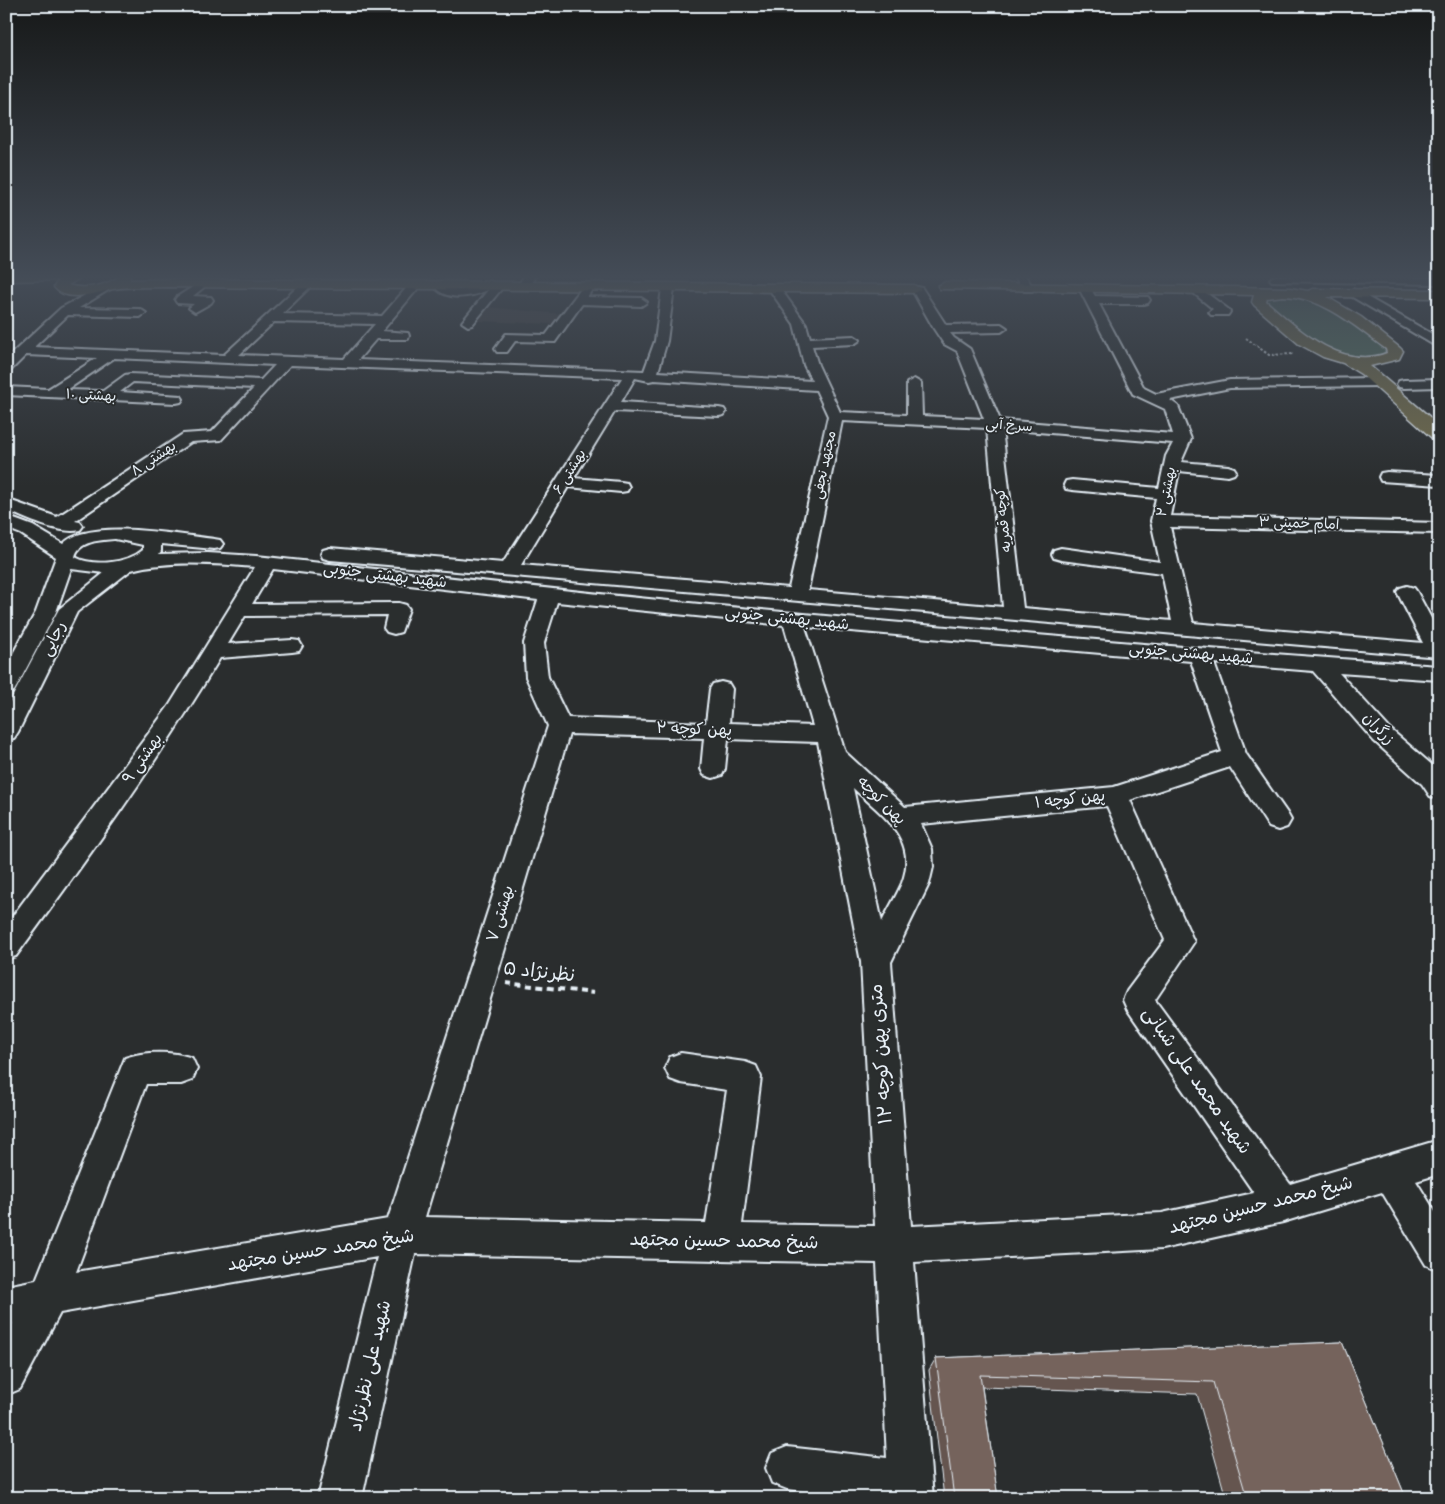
<svg xmlns="http://www.w3.org/2000/svg" width="1445" height="1504" font-family="'Indie Flower','Playpen Sans Arabic',sans-serif">
  <style>
    .built { fill: #403d3c }
    .green { fill: #557160; stroke: #9eb1ac }
    .lines { fill: none; stroke-linecap: round; stroke-linejoin: round }
    .minor-casing { stroke: #e8f1f8; stroke-width: 4 }
    .major-casing { stroke: #e8f1f8; stroke-width: 3 }
    .path-far1 { stroke: #e8f1f8; stroke-width: 2; stroke-dasharray: 2.5 2; stroke-linecap: butt }
    .path { stroke: #e8f1f8; stroke-width: 4; stroke-dasharray: 6 4.5; stroke-linecap: butt }
    .minor { fill: #2a2d2e; fill-rule: evenodd }
    .major { fill: #726c4b; fill-rule: evenodd }
    .wall { fill: #65554f; stroke: #e8f1f8 }
    .building { fill: #75635c; stroke: #e8f1f8 }
    .labels { text-anchor: middle; dominant-baseline: central; stroke-width: 4; stroke-linejoin: round; paint-order: stroke }
    .far-street-label { font-size: 14px; fill: #e8f1f8; stroke: #2a2d2e }
    .street-label { font-size: 16px; fill: #e8f1f8; stroke: #2a2d2e }
    .near-street-label { font-size: 19px; fill: #e8f1f8; stroke: #2a2d2e }
  </style>
  <rect width="100%" height="100%" fill="#2a2d2e"/>
  <filter id="ink" filterUnits="userSpaceOnUse"><feTurbulence type="fractalNoise" baseFrequency=".02" numOctaves="2"/><feDisplacementMap in="SourceGraphic" scale="10" xChannelSelector="R" yChannelSelector="G"/><feConvolveMatrix kernelMatrix="1 2 1 2 8 2 1 2 1" color-interpolation-filters="sRGB"/></filter>
  <g filter="url(#ink)">
    <!-- built -->
    <polygon class="built" points="487,307 562,314 554,324 478,321"/>
    <!-- green -->
    <g class="green">
      <polygon points="302,275 428,275 424,281 299,279"/>
      <path d="M1274 296C1326 296 1346 318 1385 347V352C1371 363 1341 358 1326 350 1306 338 1284 316 1265 302L1267 298Z"/>
    </g>
    <g class="lines">
      <defs>
        <g id="minor">
          <polygon points="525,275 536,275 529,286 525,287 519,284"/>
          <polygon points="1017,275 1025,275 1034,289 1032,291 1024,291 1015,277"/>
          <polygon points="1276,276 1439,278 1439,284 1272,281 1270,279 1272,277"/>
          <polygon points="202,281 208,284 193,296 211,297 213,300 211,303 195,312 189,308 194,304 177,303 175,300 177,297"/>
          <path d="M442 281 446 282 448 287C464 294 475 285 490 281L503 287 472 325 468 326 462 322 488 290C472 297 446 302 434 286L438 282Z"/>
          <path d="M306 282 310 283 312 285 310 287 282 314 382 316 410 284H418L420 286 382 331 408 333 409 336 408 339H376L358 360 644 371 655 341 662 288 668 285 674 288 667 341 658 372 812 381 804 365 794 324 769 289 775 286 779 287 806 324 810 338 854 336 860 340 854 344 812 346 818 365 840 412 907 415V383L914 379 921 383 922 416 984 419 957 351 944 344 934 329 912 290 918 287 922 288 946 325 1001 324 1007 328 1001 332 950 333 954 338 970 349 1000 420 1173 434 1165 409 1133 394 1080 290 1086 287 1090 288 1095 296 1148 297 1150 300 1148 303 1144 304H1099L1144 388 1156 394 1230 380 1380 378 1387 382 1380 386 1230 388 1170 400 1178 406 1191 439 1181 462 1228 466 1234 468 1236 471 1234 474 1228 476 1179 471 1170 516 1439 523V533L1170 527 1193 623 1423 643 1397 592 1400 588 1407 586 1414 588 1417 592 1439 633V657L330 560 323 558 321 554 323 550 330 548 503 563 622 378 290 365 221 440 191 442 75 521 80 522 83 526 80 530C60 535 25 518 6 510V499L57 517 183 434 212 432 254 388 133 382 120 392 181 396 183 399 181 402 176 403 6 395V387L48 389 97 358 26 355 11 370 6 371V359L61 308 106 284 112 287 110 289 79 308 140 309 146 313 140 317 68 315 34 347 224 355 302 283ZM274 322 375 324 344 359 239 355ZM114 358 275 365 261 380 130 374 125 375 103 391 67 390ZM635 378 649 381 654 380 816 390 828 416 789 588 521 565 568 487 621 492 627 491 629 487 627 483 621 482 574 478 615 411 719 416 724 415 726 412 724 409 719 408 621 402ZM842 421 987 428 1003 607 808 590ZM1002 429 1173 443 1166 456 1159 488 1072 480 1066 481 1064 485 1066 489 1072 490 1156 498 1151 521 1160 562 1061 548 1054 550 1052 554 1054 558 1061 560 1162 573 1172 621 1023 608Z"/>
          <polygon points="588,284 594,287 587,297 641,298 647,302 641,306 582,304 555,342 515,341 507,352 497,352 495,349 506,334 546,335 584,285"/>
          <polygon points="1197,288 1201,289 1228,309 1230,312 1228,315 1211,315 1209,312 1213,309 1191,291"/>
          <polygon points="1353,289 1439,338 1439,348 1349,295 1347,293"/>
          <polygon points="1439,379 1439,387 1404,388 1399,387 1397,384 1399,381 1404,380"/>
          <polygon points="1387,472 1439,475 1439,485 1381,481 1379,477 1381,473"/>
          <path d="M6 516 33 526 63 544C88 517 179 535 214 539L220 540 223 544 220 548 214 549 161 544V551L159 554 208 553 256 556C390 570 525 587 659 600 919 626 1179 648 1439 666V680L1339 673 1390 729 1439 771V799L1430 796 1422 784 1374 741 1313 671 1214 663 1246 754 1287 813 1291 820 1287 827 1278 830 1269 827 1230 767 1130 800 1194 942 1155 1000 1290 1184 1439 1140V1174L1416 1181 1439 1218V1270L1426 1265 1382 1192 1283 1222 1162 1249 914 1262 933 1498H861L787 1489 772 1483 766 1468 772 1453 787 1447 887 1458 877 1263 415 1254 362 1498H318L377 1257 60 1313 20 1389 6 1395V1334L13 1323 6 1324V1286L36 1280 125 1058C144 1051 173 1051 192 1058L197 1069 192 1080 181 1084H146L76 1272 388 1219 548 726 526 677 524 643 538 600 273 569 252 604 399 603 406 605 409 609 401 632 394 634 387 632 384 628 387 615 245 616 228 644 292 640 299 641 302 646 299 651 292 652 220 658C158 761 87 859 16 956L6 959V925L169 706 255 567C214 564 171 560 131 570L77 612 18 732 14 738 6 740V709L59 609 104 573 71 569 56 612 17 686 14 691 6 693V666L36 612 56 557 21 534 6 528ZM115 539 143 545V550C128 563 93 567 75 557 78 541 101 540 115 539ZM557 602 784 625 813 726 729 723 732 689 729 684 721 682 713 684 710 689 706 723 568 718 548 677 544 643ZM805 627 1191 661 1222 752 1114 787 905 807 845 752ZM569 734 704 738 701 769 704 775 713 778 722 775 725 769 728 739 818 742 861 962 875 1226 742 1224 761 1077 756 1066 745 1062 681 1053 670 1057 665 1068 670 1079 681 1083 727 1090 706 1223 425 1217ZM853 788C882 815 919 838 902 883 896 897 888 909 882 922ZM1107 806 1165 940 1127 991 1123 1000 1127 1009 1254 1193 1162 1213 911 1226 891 962 929 884 933 867 932 849 921 824Z"/>
        </g>
        <g id="major">
          <path d="M6 275H86L68 285C84 290 104 286 117 278V275H130V280L168 279 914 285 921 289 914 293 168 287C150 288 131 286 114 289 97 292 67 304 54 287L58 280 6 281Z"/>
          <path d="M945 282 1290 288 1308 291 1313 289 1439 290V298L1327 297 1361 317 1400 348 1403 351 1399 359 1370 366 1439 425V440L1433 439 1361 374 1343 363 1323 357 1299 344 1254 305 1252 302 1254 295 940 289 938 286ZM1283 296C1323 297 1355 326 1386 349L1387 353C1341 371 1297 328 1266 301L1267 298Z"/>
        </g>
      </defs>
      <!-- minor casing -->
      <use href="#minor" class="minor-casing"/>
      <!-- major casing -->
      <use href="#major" class="major-casing"/>
      <!-- path-far1 -->
      <polyline class="path-far1" points="1246,338 1269,355 1294,354"/>
      <!-- path -->
      <polyline class="path" points="506,983 594,993"/>
      <!-- minor -->
      <use href="#minor" class="minor"/>
      <!-- major -->
      <use href="#major" class="major"/>
    </g>
    <!-- wall -->
    <polygon class="wall" points="1342,1342 1406,1498 1226,1498 1197,1394 982,1387 998,1498 944,1498 929,1370 936,1358"/>
    <!-- building -->
    <polygon class="building" points="1342,1342 1406,1498 1247,1498 1213,1382 980,1375 998,1498 954,1498 936,1358"/>
  </g>
  <!-- sky -->
  <linearGradient id="sky" x2="0" y2="1"><stop stop-color="#171919"/><stop offset="0.57" stop-color="#444c57"/><stop offset="1" stop-color="#444c57" stop-opacity="0"/></linearGradient>
  <rect width="1445" height="486" fill="url(#sky)"/>
  <g class="labels">
    <!-- far-street labels -->
    <g class="far-street-label">
      <text transform="translate(91 396) rotate(3)">بهشتی ۱۰</text>
      <text transform="translate(1009 426) rotate(4)">سرخ آبی</text>
      <text transform="translate(154 459) rotate(-34)">بهشتی ۸</text>
      <text transform="translate(825 465) rotate(-78)">مجتهد نجفی</text>
      <text transform="translate(570 472) rotate(-58)">بهشتی ۶</text>
      <text transform="translate(1167 492) rotate(-79)">بهشتی ۲</text>
      <text transform="translate(1004 520) rotate(-96)">کوچه قمریه</text>
      <text transform="translate(1299 524) rotate(2)">امام خمینی ۳</text>
    </g>
    <!-- street labels -->
    <g class="street-label">
      <text transform="translate(385 576) rotate(7)">شهید بهشتی جنوبی</text>
      <text transform="translate(787 619) rotate(6)">شهید بهشتی جنوبی</text>
      <text transform="translate(54 639) rotate(-63)">رجایی</text>
      <text transform="translate(1191 654) rotate(5)">شهید بهشتی جنوبی</text>
      <text transform="translate(1378 729) rotate(46)">زرگران</text>
      <text transform="translate(694 730) rotate(2)">پهن کوچه ۲</text>
      <text transform="translate(143 759) rotate(-55)">بهشتی ۹</text>
      <text transform="translate(1070 800) rotate(-6)">پهن کوچه ۱</text>
      <text transform="translate(881 801) rotate(45)">پهن کوچه</text>
      <text transform="translate(501 914) rotate(-73)">بهشتی ۷</text>
    </g>
    <!-- near-street labels -->
    <g class="near-street-label">
      <text transform="translate(539 973) rotate(6)">نظرنژاد ۵</text>
      <text transform="translate(882 1054) rotate(-94)">۱۲ متری پهن کوچه</text>
      <text transform="translate(1196 1081) rotate(55)">شهید محمد علی شبانی</text>
      <text transform="translate(1261 1206) rotate(-14)">شیخ محمد حسین مجتهد</text>
      <text transform="translate(724 1242) rotate(1)">شیخ محمد حسین مجتهد</text>
      <text transform="translate(321 1251) rotate(-9)">شیخ محمد حسین مجتهد</text>
      <text transform="translate(371 1366) rotate(-77)">شهید علی نظرنژاد</text>
    </g>
  </g>
  <!-- margin -->
  <rect width="1445" height="1504" fill="none" stroke="#2a2d2e" stroke-width="25"/>
  <rect x="12" y="12" width="1420" height="1479" fill="none" stroke="#e8f1f8" stroke-width="2" filter="url(#ink)"/>
</svg>
